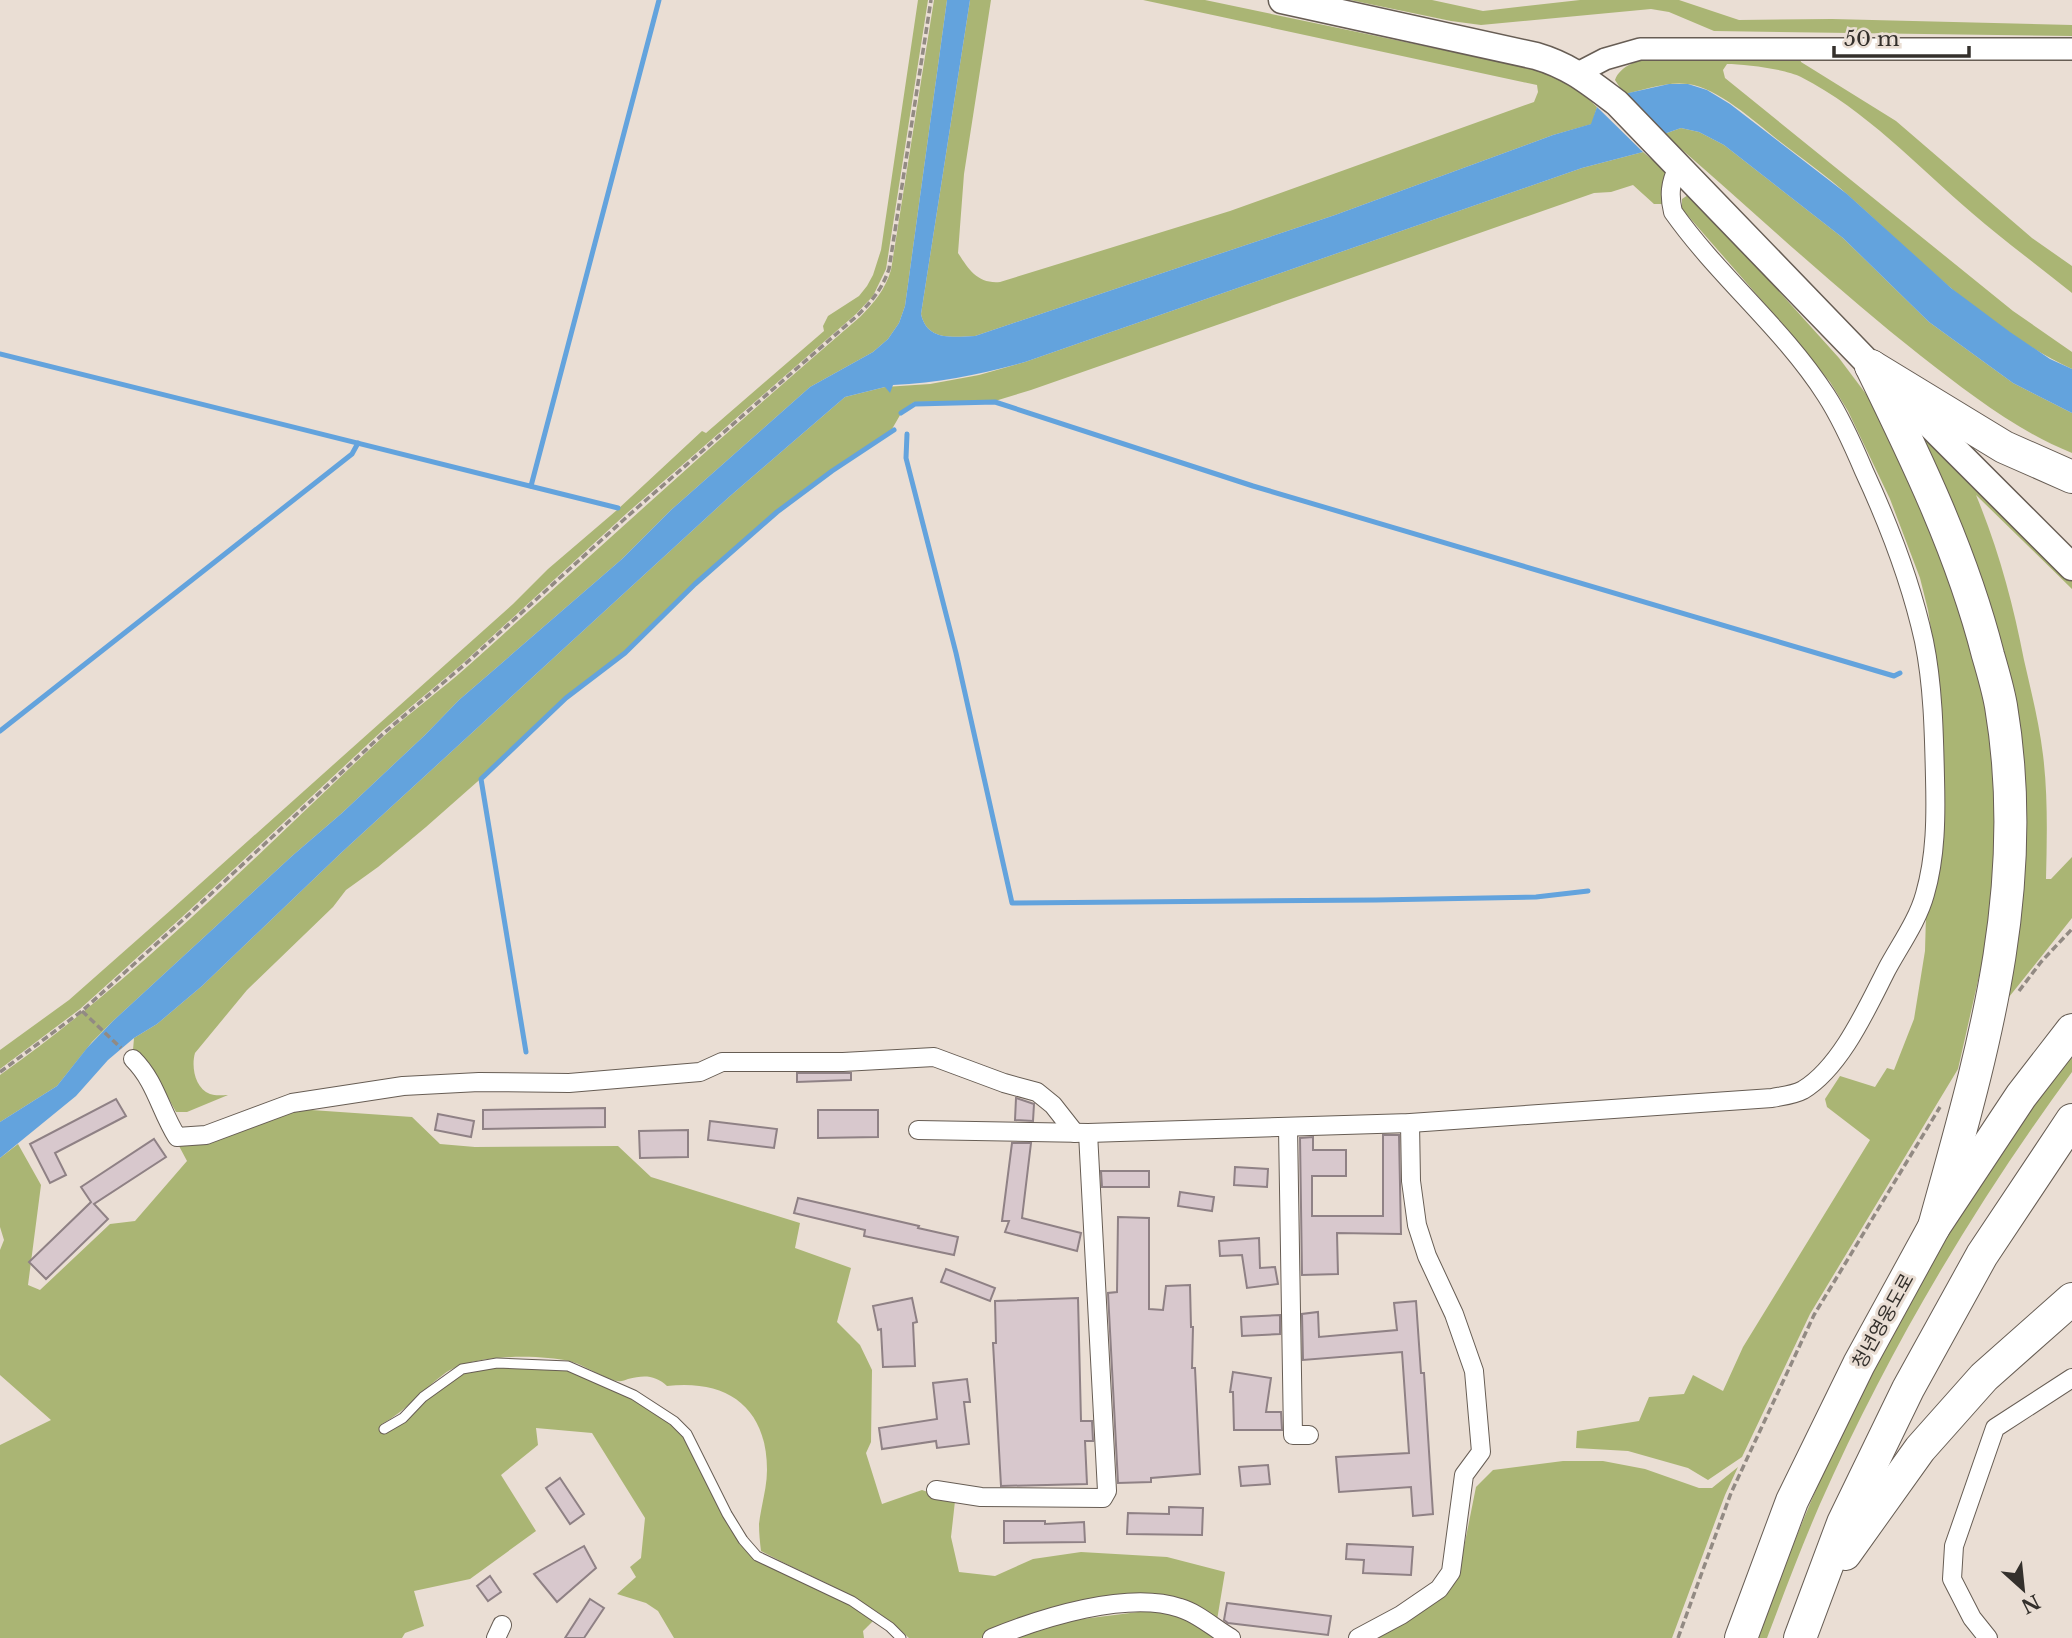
<svg xmlns="http://www.w3.org/2000/svg" width="2072" height="1638" font-family="'Libre Baskerville','Noto Sans KR',serif">
  <style>
    .green { fill: #aab574 }
    .water { fill: #63a3dd }
    .lines { fill: none; stroke-linecap: round; stroke-linejoin: round }
    .stream { stroke: #63a3dd; stroke-width: 5 }
    .building { fill: #d8c8cd; stroke: #8f8185; stroke-width: 2 }
    .service-casing { stroke: #675d54; stroke-width: 11 }
    .minor-casing { stroke: #675d54; stroke-width: 20 }
    .tertiary-casing { stroke: #675d54; stroke-width: 24 }
    .primary-casing { stroke: #675d54; stroke-width: 29 }
    .motorway-casing { stroke: #675d54; stroke-width: 34 }
    .path { stroke: #928a83; stroke-width: 3.5; stroke-dasharray: 7 3.5; stroke-linecap: butt }
    .service { stroke: #fff; stroke-width: 9 }
    .minor { stroke: #fff; stroke-width: 18 }
    .tertiary { stroke: #fff; stroke-width: 21 }
    .primary { stroke: #fff; stroke-width: 26 }
    .motorway { stroke: #fff; stroke-width: 32 }
    .labels { text-anchor: middle; dominant-baseline: central; stroke-width: 6; stroke-linejoin: round; paint-order: stroke }
    .street-label { font-size: 19px; fill: #34302c; stroke: #eaded4 }
  </style>
  <rect width="100%" height="100%" fill="#eaded4"/>
  <!-- green -->
  <g class="green">
    <polygon points="918,0 928,0 886,269 873,296 856,314 627,513 462,664 383,730 182,917 80,1009 0,1069 0,1050 69,1000 172,909 513,604 548,569 617,510 702,431 706,433 824,331 823,326 828,316 859,296 867,286 873,275 881,250"/>
    <path d="M934 0H947L905 306 899 323 888 339 873 352 810 387 671 510 622 559 459 700 425 735 342 813 292 856 113 1021 92 1042 57 1086 0 1122V1075C139 977 259 852 384 736 411 712 441 690 468 666 598 549 727 431 860 317 874 303 885 290 891 270Z"/>
    <path d="M970 0H991L964 174 958 253C969 270 978 284 1000 282L1230 211 1534 102 1538 92 1537 85 1143 0H1205L1534 69C1559 78 1577 87 1597 107L1592 124 1553 135 1335 215 975 336C952 337 927 341 921 314Z"/>
    <polygon points="1350,0 1432,0 1483,11 1580,0 1679,0 1739,20 1832,19 2072,25 2072,36 1714,31 1669,12 1651,9 1481,25 1451,21"/>
    <path d="M1761 51 2072 54V59L1800 58 1801 62 1896 121 2032 238 2072 266V293C2039 266 2004 241 1972 213 1917 166 1866 110 1801 77 1786 69 1744 64 1727 64L1723 70 1725 78 2013 311 2072 352V369C1986 329 1918 258 1849 196 1827 176 1801 158 1778 140 1754 121 1718 88 1688 84 1667 81 1644 90 1624 94L1615 80C1620 66 1638 60 1652 57Z"/>
    <path d="M1681 128 1699 132 1724 145 1843 238 1929 322 2013 383 2072 413V453C2015 430 1969 393 1921 356 1832 286 1750 208 1664 134Z"/>
    <path d="M1643 152 1668 173 1664 204H1654L1633 185 1611 192 1594 193 1031 390 995 401 914 402 903 410 892 429 776 511 694 583 624 652 565 697 494 767 426 827 378 867 346 890 333 907 247 990 195 1053C191 1067 195 1088 210 1094 215 1096 223 1095 228 1095L187 1112H176L149 1063 133 1050 134 1038 157 1024 202 986 341 853 729 497 845 397 885 387 930 384 979 375 1025 362 1582 168Z"/>
    <polygon points="1688,195 1693,196 1839,358 1869,398 1888,431 1950,563 1985,703 1993,772 1995,843 1987,941 1958,1069 1810,1314 1742,1457 1708,1480 1688,1468 1628,1451 1576,1448 1577,1431 1639,1421 1649,1397 1684,1394 1693,1375 1723,1391 1743,1347 1870,1140 1827,1107 1825,1099 1840,1076 1875,1087 1887,1068 1894,1070 1914,1019 1925,951 1926,915 1942,849 1944,749 1937,668 1928,610 1920,578 1890,499 1848,411 1830,382 1786,328 1682,209 1682,199"/>
    <path d="M1898 400 2072 578V589L1976 495C1998 548 2013 603 2024 660 2031 691 2039 722 2043 755 2048 795 2047 838 2046 879H2051L2072 857V918L2001 1007 2020 821Z"/>
    <path d="M2072 1052V1072C1973 1207 1888 1351 1820 1504 1801 1548 1784 1593 1767 1638H1757C1799 1526 1845 1414 1904 1309 1953 1220 2012 1135 2072 1052Z"/>
    <path d="M297 1109 412 1117 440 1144 475 1147 618 1146 651 1177 800 1223 795 1248 851 1268 837 1322 860 1345 872 1370 871 1442 866 1453 882 1504 922 1490 955 1501 951 1537 959 1572 995 1576 1033 1559 1081 1552 1167 1557 1225 1572 1217 1620C1202 1610 1188 1600 1169 1596 1127 1587 1040 1619 996 1631L981 1638H909C866 1596 813 1579 761 1551 760 1543 759 1533 759 1524 761 1506 767 1488 767 1470 767 1407 727 1379 667 1386 655 1375 644 1375 628 1379 625 1380 621 1382 618 1381 606 1380 583 1364 569 1361 537 1354 470 1354 444 1374 422 1390 406 1411 382 1424L385 1430 463 1371 497 1366 567 1369 633 1397 672 1423 684 1435 756 1558 851 1603 874 1620 863 1631 864 1638H674L658 1611 646 1603 617 1594 636 1577 630 1567 641 1558 645 1518 592 1433 536 1428 538 1445 501 1475 536 1531 470 1579 414 1591 424 1626 405 1633 402 1638H0V1445L51 1420 0 1375V1250L4 1240 0 1227V1158L18 1144 41 1185 28 1285 40 1290 110 1224 135 1221 187 1161 179 1146 257 1124Z"/>
    <polygon points="1563,1461 1603,1461 1645,1469 1699,1488 1712,1488 1738,1467 1725,1495 1672,1638 1373,1638 1459,1572 1476,1487 1493,1470"/>
    <polygon points="1154,1610 1179,1614 1215,1638 1009,1638 1059,1622"/>
  </g>
  <!-- water -->
  <g class="water">
    <path d="M947 0H970L921 314C927 341 952 337 975 336L1335 215 1553 135 1591 124 1597 107 1643 152 1582 168 1025 362C981 374 939 383 893 385L890 393 885 387 845 397 729 497 341 853 202 986 157 1024 134 1038 108 1060 76 1096 0 1158V1122L57 1086 87 1048 113 1021 292 856 342 813 425 735 459 700 622 559 671 510 810 387 873 352 888 339 899 323 905 306Z"/>
    <polygon points="1669,84 1688,84 1707,90 1730,104 1847,194 1951,288 2010,332 2050,359 2072,369 2072,413 2013,383 1929,322 1843,238 1724,145 1699,132 1681,128 1664,134 1624,94"/>
  </g>
  <g class="lines">
    <!-- stream -->
    <g class="stream">
      <polyline points="0,354 618,508"/>
      <polyline points="901,413 915,404 995,402 1253,486 1894,676 1900,673"/>
      <polyline points="907,434 906,458 956,653 1012,903 1376,900 1536,897 1588,891"/>
      <polyline points="531,486 659,0"/>
      <polyline points="0,731 352,454 358,443"/>
      <polyline points="526,1052 481,779 566,698 625,653 695,584 777,512 832,471 894,430"/>
    </g>
  </g>
  <!-- building -->
  <g class="building">
    <polygon points="797,1073 851,1073 851,1080 797,1082"/>
    <polygon points="1016,1098 1034,1104 1033,1121 1015,1120"/>
    <polygon points="116,1099 126,1116 55,1153 66,1175 50,1183 30,1144"/>
    <polygon points="605,1108 605,1127 483,1129 483,1110"/>
    <polygon points="818,1110 878,1110 878,1137 818,1138"/>
    <polygon points="438,1114 474,1121 471,1137 435,1130"/>
    <polygon points="710,1121 777,1129 774,1148 708,1140"/>
    <polygon points="688,1130 688,1157 640,1158 639,1131"/>
    <polygon points="1383,1135 1399,1135 1401,1234 1337,1233 1338,1274 1302,1275 1300,1138 1313,1137 1313,1150 1346,1150 1346,1176 1312,1176 1312,1216 1383,1216"/>
    <polygon points="154,1139 166,1157 94,1204 108,1219 46,1279 29,1262 91,1202 81,1187"/>
    <polygon points="1012,1143 1031,1143 1022,1218 1081,1233 1077,1251 1005,1232 1009,1221 1002,1221"/>
    <polygon points="1235,1167 1268,1169 1267,1187 1234,1185"/>
    <polygon points="1101,1171 1149,1171 1149,1187 1102,1187"/>
    <polygon points="1180,1192 1214,1197 1212,1211 1178,1206"/>
    <polygon points="798,1198 919,1226 918,1228 958,1237 954,1255 864,1236 865,1230 794,1213"/>
    <polygon points="1118,1217 1149,1218 1149,1309 1163,1310 1166,1286 1190,1285 1191,1327 1193,1327 1192,1368 1195,1368 1200,1474 1151,1478 1151,1482 1118,1483 1108,1293 1117,1292"/>
    <polygon points="1259,1238 1260,1268 1275,1267 1278,1284 1247,1288 1242,1255 1220,1256 1219,1241"/>
    <polygon points="946,1269 995,1288 990,1301 941,1282"/>
    <polygon points="912,1298 917,1322 913,1323 915,1366 883,1367 881,1329 878,1330 873,1306"/>
    <polygon points="1078,1298 1081,1421 1092,1421 1093,1441 1085,1441 1087,1484 1001,1486 993,1343 996,1343 995,1301"/>
    <polygon points="1416,1301 1421,1373 1424,1373 1433,1514 1413,1516 1411,1487 1339,1492 1336,1457 1409,1453 1402,1352 1303,1360 1302,1314 1318,1312 1319,1337 1397,1330 1394,1303"/>
    <polygon points="1280,1315 1280,1334 1242,1336 1241,1317"/>
    <polygon points="1233,1372 1271,1378 1266,1412 1281,1412 1282,1430 1234,1430 1233,1392 1230,1392"/>
    <polygon points="967,1379 970,1402 964,1402 969,1444 937,1448 936,1441 882,1449 879,1428 937,1419 933,1383"/>
    <polygon points="1268,1465 1270,1484 1241,1486 1239,1467"/>
    <polygon points="560,1478 584,1514 570,1524 546,1488"/>
    <polygon points="1169,1507 1203,1508 1202,1535 1127,1534 1128,1513 1169,1514"/>
    <polygon points="1004,1521 1045,1521 1045,1524 1084,1522 1085,1542 1004,1543"/>
    <polygon points="1347,1544 1413,1547 1411,1575 1363,1573 1364,1560 1346,1559"/>
    <polygon points="584,1546 596,1568 557,1602 534,1574"/>
    <polygon points="490,1576 501,1592 488,1601 477,1586"/>
    <polygon points="590,1599 604,1608 584,1638 565,1638"/>
    <polygon points="1227,1603 1331,1616 1328,1635 1228,1623 1224,1620"/>
  </g>
  <g class="lines">
    <defs>
      <polyline id="service" points="384,1429 403,1418 423,1397 462,1369 497,1363 568,1366 634,1395 674,1421 687,1434 727,1514 743,1540 757,1556 852,1601 890,1627 901,1638"/>
      <g id="minor">
        <path d="M133 1059C156 1082 160 1110 177 1137L206 1135 292 1103 403 1086 479 1082 569 1083 700 1072 722 1062H843L934 1057 1004 1083 1037 1092 1053 1105 1075 1133"/>
        <polyline points="1288,1127 1293,1435 1309,1435"/>
        <path d="M918 1130 1088 1133 1410 1123 1772 1098C1782 1096 1794 1095 1803 1090 1841 1067 1867 1008 1887 969 1900 945 1918 920 1925 894 1936 856 1936 816 1935 778 1934 732 1933 685 1924 641 1911 582 1889 525 1864 471 1853 445 1841 418 1826 395 1783 328 1719 277 1673 212 1669 195 1670 183 1678 167"/>
        <polyline points="936,1490 981,1497 1103,1498 1107,1491 1088,1133"/>
        <polyline points="496,1638 502,1625"/>
        <path d="M992 1638C1041 1618 1128 1590 1180 1608 1198 1613 1215 1629 1231 1638"/>
        <polyline points="1358,1638 1401,1615 1439,1589 1451,1572 1464,1475 1481,1452 1474,1371 1454,1314 1427,1256 1417,1225 1411,1181 1410,1123"/>
        <polyline points="1988,1638 1972,1618 1952,1579 1954,1546 1995,1428 2072,1378"/>
      </g>
      <polyline id="tertiary" points="1578,73 1605,59 1640,49 2072,49"/>
      <path id="primary" d="M1282 0 1536 56C1570 66 1589 82 1617 103L1871 366 2072 567"/>
      <g id="motorway">
        <path d="M1871 366C1917 460 1962 553 1988 655 1993 672 1998 689 2001 706 2032 890 1982 1053 1934 1227"/>
        <polyline points="1871,366 2004,447 2072,477"/>
        <polyline points="1845,1554 1920,1449 1984,1377 2072,1299"/>
        <polyline points="1741,1638 1792,1501 1859,1364 1934,1227 2021,1096 2072,1030"/>
        <polyline points="1800,1638 1843,1523 1908,1389 1982,1255 2072,1120"/>
      </g>
    </defs>
    <!-- service casing -->
    <use href="#service" class="service-casing"/>
    <!-- minor casing -->
    <use href="#minor" class="minor-casing"/>
    <!-- tertiary casing -->
    <use href="#tertiary" class="tertiary-casing"/>
    <!-- primary casing -->
    <use href="#primary" class="primary-casing"/>
    <!-- motorway casing -->
    <use href="#motorway" class="motorway-casing"/>
    <!-- path -->
    <g class="path">
      <polyline points="2019,991 2041,962 2072,929"/>
      <polyline points="82,1011 121,1048"/>
      <path d="M0 1072 82 1011 184 919 385 732 463 666 629 515 858 315C872 301 882 289 889 269L931 0"/>
      <polyline points="1678,1638 1731,1493 1814,1315 1940,1107"/>
    </g>
    <!-- service -->
    <use href="#service" class="service"/>
    <!-- minor -->
    <use href="#minor" class="minor"/>
    <!-- tertiary -->
    <use href="#tertiary" class="tertiary"/>
    <!-- primary -->
    <use href="#primary" class="primary"/>
    <!-- motorway -->
    <use href="#motorway" class="motorway"/>
  </g>
  <g class="labels">
    <!-- street labels -->
    <g class="street-label">
      <text transform="translate(1883 1321) rotate(-61)">청년영웅도로</text>
    </g>
  </g>
  <!-- north arrow -->
  <g transform="translate(2023 1589) rotate(153)" stroke="#eaded4" stroke-width="5" paint-order="stroke">
  <path d="M0-5L12 26L0 18L-12 26Z" fill="#34302c"/>
  <text y="-10" font-size="19" font-weight="bold" text-anchor="middle" fill="#34302c">N</text>
  </g>
  <!-- scale -->
  <path d="M1834 46v10h135v-10" fill="none" stroke="#34302c" stroke-width="3.5"/>
  <text x="1844" y="46" font-size="21" fill="#34302c" stroke="#eaded4" stroke-width="5" paint-order="stroke">50 m</text>
</svg>
